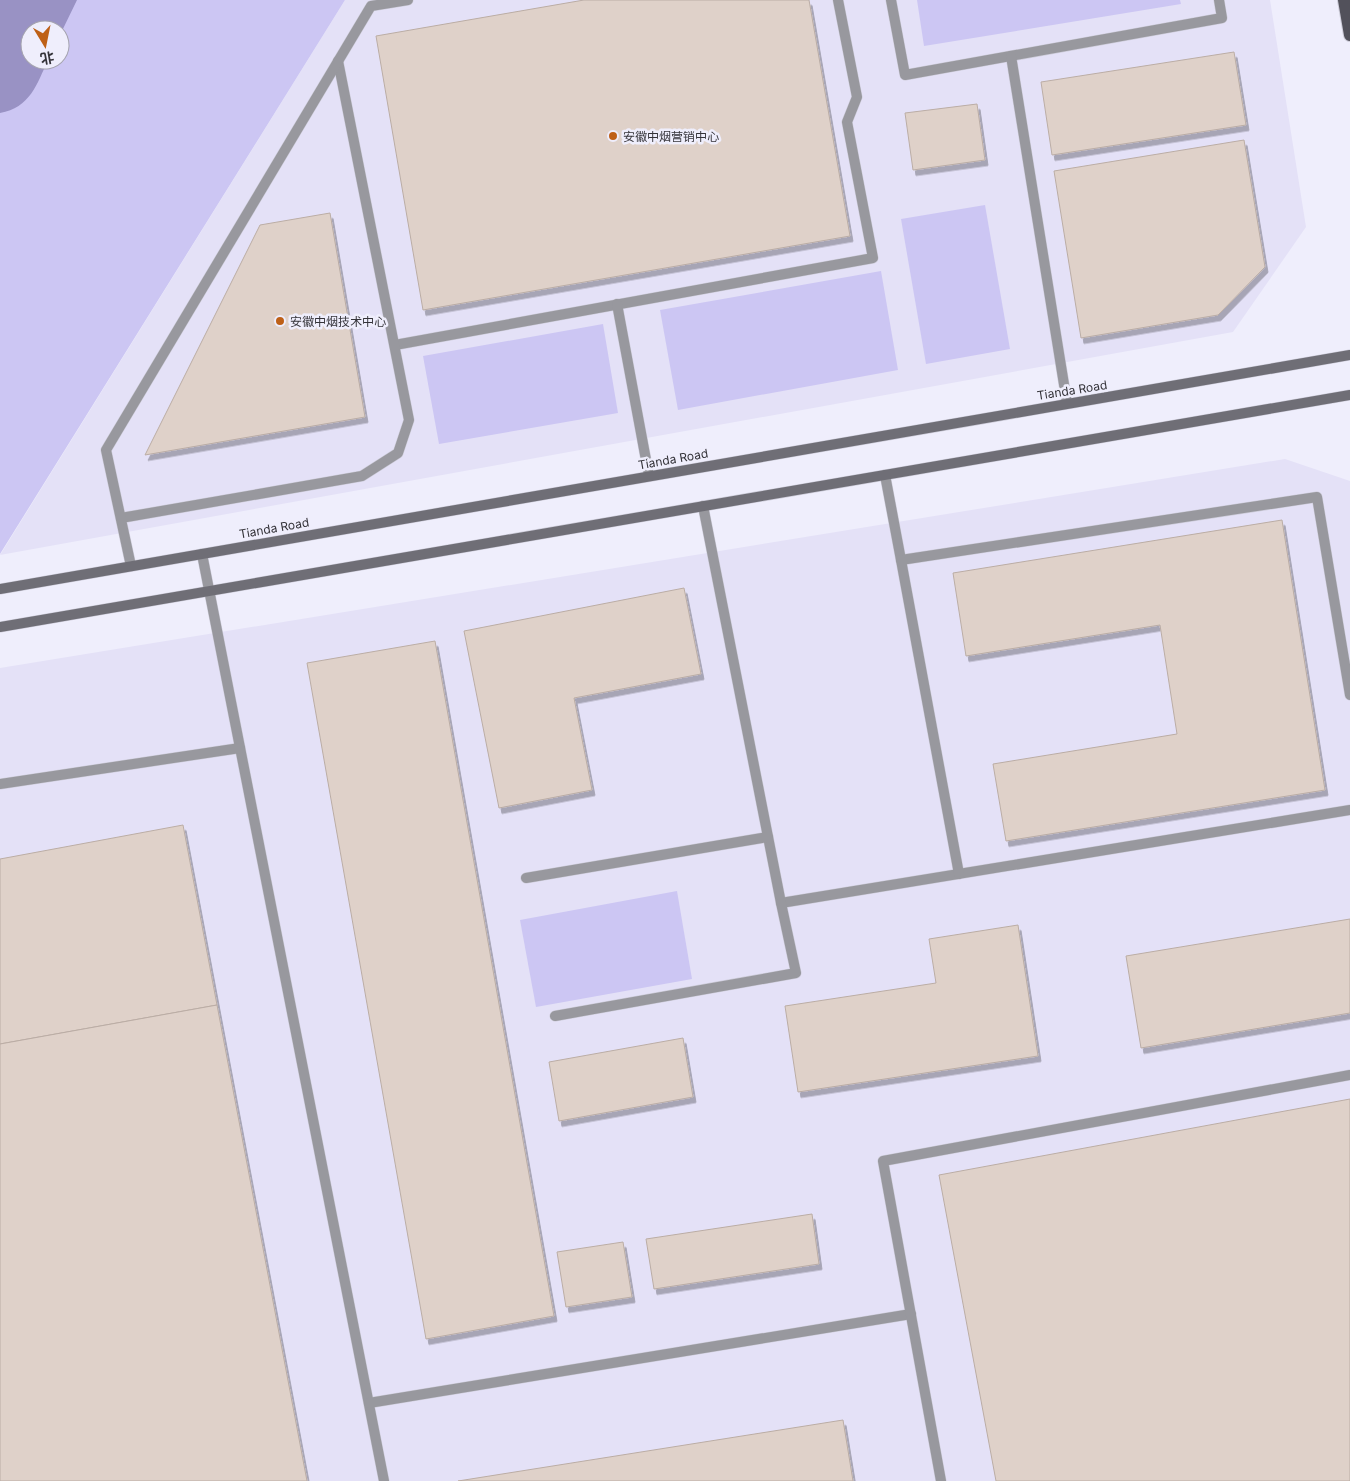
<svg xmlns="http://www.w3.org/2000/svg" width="1350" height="1481" font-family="Inter,'Noto Sans SC',sans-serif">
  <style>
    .built { fill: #e4e1f7 }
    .green { fill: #ccc6f3; fill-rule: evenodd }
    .water { fill: #9992c4 }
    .building { fill: #dfd1c9; stroke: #bbada5; filter: url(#shadow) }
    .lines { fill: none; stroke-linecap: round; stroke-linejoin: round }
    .lane-casing { stroke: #cdccd9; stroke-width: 11 }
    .street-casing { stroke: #cdccd9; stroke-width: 11 }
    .secondary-casing { stroke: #cdccd9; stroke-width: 11 }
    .primary-casing { stroke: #cdccd9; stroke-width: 14 }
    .lane { stroke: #98989e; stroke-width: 10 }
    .street { stroke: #98989e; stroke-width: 10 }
    .secondary { stroke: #6f6e76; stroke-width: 10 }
    .primary { stroke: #52515b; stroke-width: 12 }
    .poi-dot { fill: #be6017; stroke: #efeefc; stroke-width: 2 }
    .labels { text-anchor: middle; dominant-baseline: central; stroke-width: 5; stroke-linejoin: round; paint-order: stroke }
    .poi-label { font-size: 12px; fill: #343339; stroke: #efeefc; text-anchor: start }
    .street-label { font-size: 12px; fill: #343339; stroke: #efeefc }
  </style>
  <defs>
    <filter id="shadow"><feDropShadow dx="3" dy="5.5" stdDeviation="0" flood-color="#0004"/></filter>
  </defs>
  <rect width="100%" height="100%" fill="#efeefc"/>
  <!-- built -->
  <g class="built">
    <polygon points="345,0 1270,0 1306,227 1233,332 0,555"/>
    <polygon points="1285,459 1350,481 1350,1481 0,1481 0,668"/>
  </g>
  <!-- green -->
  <g class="green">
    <path d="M0 0H345L0 554ZM30 30H60V60H30Z"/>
    <polygon points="917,0 1180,0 1181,4 924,46"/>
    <polygon points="985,205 1010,349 926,364 901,219"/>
    <polygon points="881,271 898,370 678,410 660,310"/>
    <polygon points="603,324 618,413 439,444 423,356"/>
    <polygon points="677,891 692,979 536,1007 520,920"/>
  </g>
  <!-- water -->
  <path class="water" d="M0 0H77L60 35V30H30V60H48C37 84 30 108 0 113Z"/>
  <!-- building -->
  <g class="building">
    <polygon points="584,0 809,0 850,236 423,310 376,36"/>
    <polygon points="1234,52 1246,125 1052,155 1041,82"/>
    <polygon points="977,104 985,160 913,170 905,113"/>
    <polygon points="1244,140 1265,267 1218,315 1081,338 1054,171"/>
    <polygon points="330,213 365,417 145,455 260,225"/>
    <polygon points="1282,520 1325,790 1006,841 993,764 1177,734 1160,625 966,656 953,573"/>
    <polygon points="684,588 701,674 574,698 592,790 499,808 464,631"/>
    <polygon points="435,641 554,1316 426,1339 307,663"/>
    <polygon points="183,825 217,1005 0,1044 0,859"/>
    <polygon points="1350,919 1350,1013 1141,1048 1126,956"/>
    <polygon points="1018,925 1038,1056 798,1092 785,1006 936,983 929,939"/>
    <polygon points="217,1005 307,1481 0,1481 0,1044"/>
    <polygon points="683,1038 693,1097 559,1121 549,1062"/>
    <polygon points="1350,1099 1350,1481 996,1481 939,1175"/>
    <polygon points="812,1214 819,1264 654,1289 646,1239"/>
    <polygon points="623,1242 632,1297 566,1307 557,1252"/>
    <polygon points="843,1420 853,1481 458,1481"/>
  </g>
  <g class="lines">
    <defs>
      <g id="lane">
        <polyline points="891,0 905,75 1222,18 1219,0"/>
        <polyline points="395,345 873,258 847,122 857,97 838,0"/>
        <polyline points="885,475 901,560 1317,497 1350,695"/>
        <polyline points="703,506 781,903 1350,810"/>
        <polyline points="121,518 362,476 398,453 409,420 338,61"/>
        <polyline points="202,554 384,1481"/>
        <polyline points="901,560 959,874"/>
        <polyline points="131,566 106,450 371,6 408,0"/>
        <polyline points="0,784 240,748"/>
        <polyline points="526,878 768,837"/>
        <polyline points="555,1016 796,973 781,903"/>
        <polyline points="369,1403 911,1314"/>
        <polyline points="941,1481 883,1161 1350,1075"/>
      </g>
      <g id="street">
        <polyline points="1011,56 1067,403"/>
        <polyline points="617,304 649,476"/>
      </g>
      <g id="secondary">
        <polyline points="0,589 1350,355"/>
        <polyline points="0,627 1350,395"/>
      </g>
      <polyline id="primary" points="1344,0 1350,35"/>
    </defs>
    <!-- lane casing -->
    <use href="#lane" class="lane-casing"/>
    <!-- street casing -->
    <use href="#street" class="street-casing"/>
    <!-- secondary casing -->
    <use href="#secondary" class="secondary-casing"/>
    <!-- primary casing -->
    <use href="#primary" class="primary-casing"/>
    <!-- lane -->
    <use href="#lane" class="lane"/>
    <!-- street -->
    <use href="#street" class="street"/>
    <!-- secondary -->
    <use href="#secondary" class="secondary"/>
    <!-- primary -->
    <use href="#primary" class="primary"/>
  </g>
  <!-- markers -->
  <g class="poi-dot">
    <circle cx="613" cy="136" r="5"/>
    <circle cx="280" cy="321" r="5"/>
  </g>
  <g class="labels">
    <!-- poi labels -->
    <g class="poi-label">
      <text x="623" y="136">安徽中烟营销中心</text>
      <text x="290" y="321">安徽中烟技术中心</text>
    </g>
    <!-- street labels -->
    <g class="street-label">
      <text transform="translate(1072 390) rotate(-9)">Tianda Road</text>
      <text transform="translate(673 459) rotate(-10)">Tianda Road</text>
      <text transform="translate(274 528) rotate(-10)">Tianda Road</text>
    </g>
  </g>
  <!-- north arrow -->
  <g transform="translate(45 45) rotate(170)"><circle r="24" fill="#efeefc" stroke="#a4a3ae"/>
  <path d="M0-4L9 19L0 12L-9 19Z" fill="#be6017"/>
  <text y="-8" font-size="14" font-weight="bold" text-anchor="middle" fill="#343339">北</text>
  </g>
</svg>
